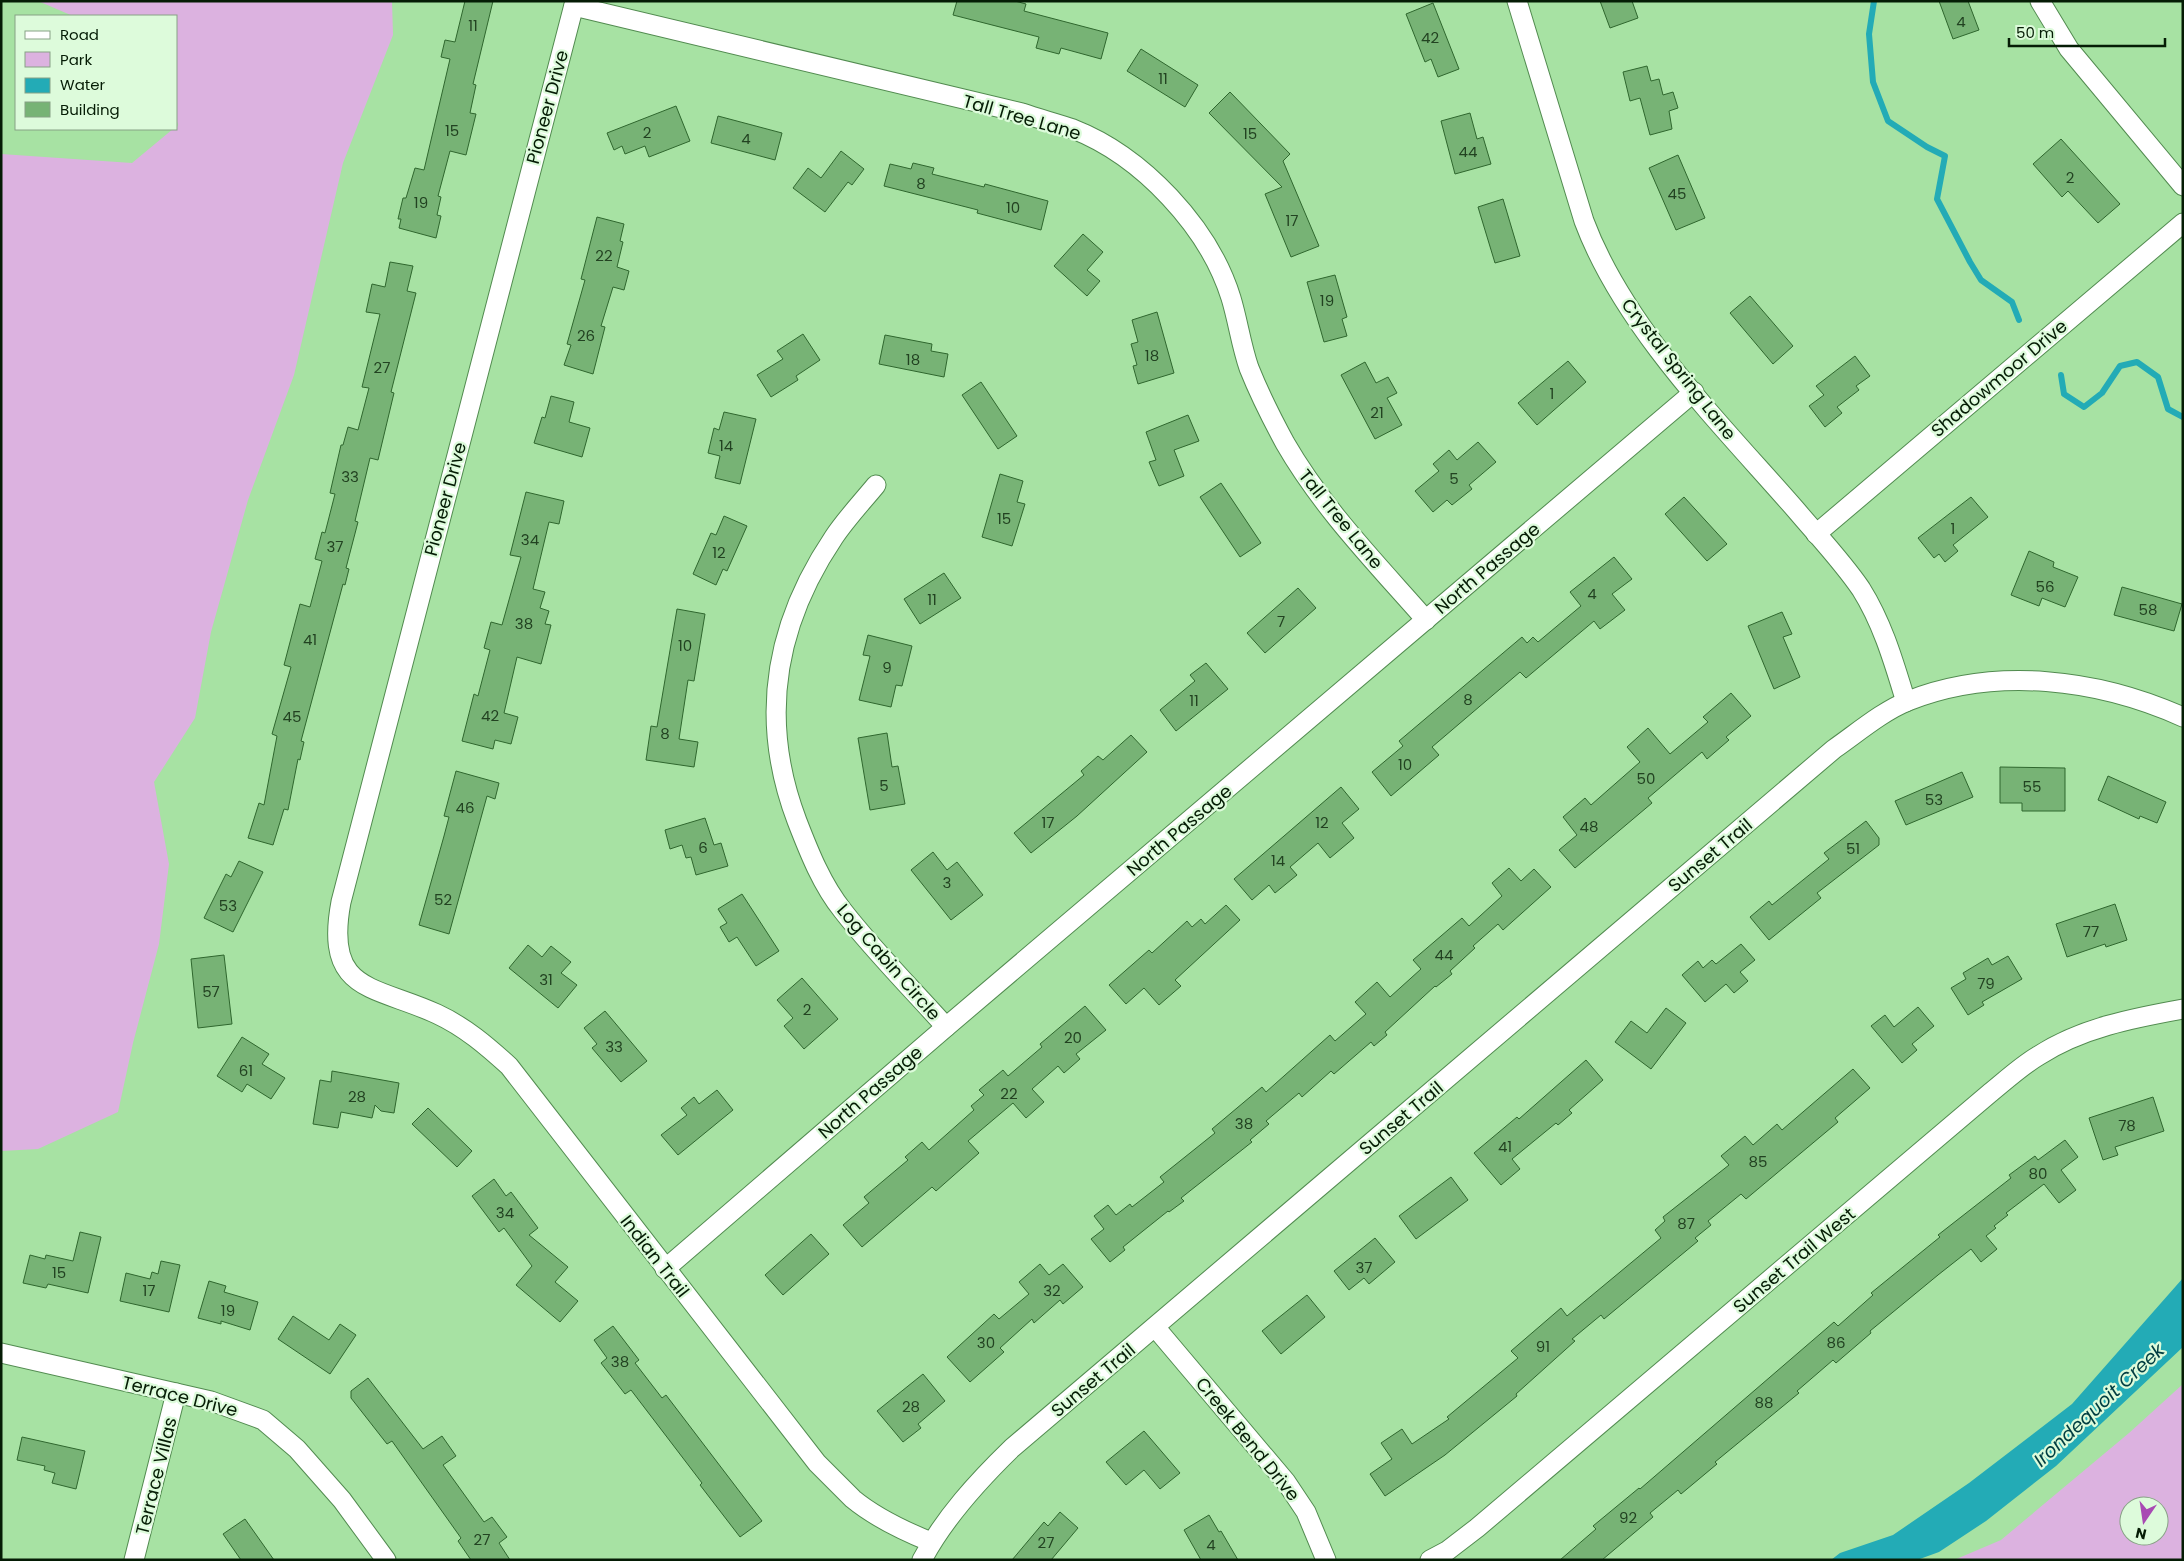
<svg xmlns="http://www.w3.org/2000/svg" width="2184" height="1561" font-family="Poppins,sans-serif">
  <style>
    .green { fill: #dcb2e0; fill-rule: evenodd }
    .water { fill: #23abb6 }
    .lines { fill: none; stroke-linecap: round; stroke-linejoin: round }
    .stream { stroke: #23abb6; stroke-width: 6 }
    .building { fill: #77b375; stroke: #2f672e }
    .minor-casing { stroke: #528b50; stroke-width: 21 }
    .minor { stroke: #fff; stroke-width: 19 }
    .labels { text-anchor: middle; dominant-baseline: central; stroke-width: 4.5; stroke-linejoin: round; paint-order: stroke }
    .number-label { font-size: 15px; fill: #224221 }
    .street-label { font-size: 18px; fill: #051c05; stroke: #ddfbdb }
    .water-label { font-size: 19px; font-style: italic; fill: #003d41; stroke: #ddfbdb }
  </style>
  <rect width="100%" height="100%" fill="#a7e2a3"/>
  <!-- green -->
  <g class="green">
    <polygon points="38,1 392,1 393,35 343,163 294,375 248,500 211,632 195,718 154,782 169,864 159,944 133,1043 118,1112 38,1149 1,1151 1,154 132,163 173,129 176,129 178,125 176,118 176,16 73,16"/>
    <path d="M2183 1384V1560H1954L2001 1540 2129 1433ZM2129 1506H2159V1536H2129Z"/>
  </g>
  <!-- water -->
  <polygon class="water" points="2183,1278 2183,1347 2056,1466 1986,1521 1939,1552 1917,1560 1831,1560 1840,1553 1893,1535 1969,1483 2072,1404"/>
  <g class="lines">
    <!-- stream -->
    <g class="stream">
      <polyline points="1874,1 1869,34 1873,82 1888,121 1927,147 1945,156 1937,199 1970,262 1981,280 2012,302 2019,320"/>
      <polyline points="2061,375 2064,394 2084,407 2102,393 2120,366 2137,362 2158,377 2168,409 2183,417"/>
    </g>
  </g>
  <!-- building -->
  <g class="building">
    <polygon points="465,1 493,1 473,84 476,85 470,113 476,114 466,155 450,151 438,196 441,197 437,215 441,216 436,238 399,228 401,219 398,219 403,198 406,198 415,168 424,170 450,59 441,57 445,40 455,42"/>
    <polygon points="957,1 1015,1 1026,4 1024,11 1108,33 1101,59 1061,48 1059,54 1036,48 1039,37 953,15"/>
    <polygon points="1600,1 1632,1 1638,18 1610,28"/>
    <polygon points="1939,1 1968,1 1979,30 1953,39"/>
    <polygon points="1433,3 1459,69 1438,77 1431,59 1425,62 1406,14"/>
    <polygon points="1141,49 1198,85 1185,107 1127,71"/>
    <polygon points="1647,66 1651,81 1659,79 1663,95 1673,92 1678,108 1669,111 1672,129 1650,135 1640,98 1630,101 1623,72"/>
    <polygon points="1230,92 1290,154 1283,161 1319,246 1291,257 1265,194 1282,187 1209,113"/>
    <polygon points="676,106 690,141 649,157 645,146 625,154 622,146 614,150 607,133"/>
    <polygon points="1470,113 1477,139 1483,137 1491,164 1455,174 1441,121"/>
    <polygon points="718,116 782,133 775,160 711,143"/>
    <polygon points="2061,139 2120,204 2098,223 2068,191 2062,197 2033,164"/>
    <polygon points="841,151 864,169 852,185 848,182 825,212 793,188 808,168 821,178"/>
    <polygon points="1678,155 1705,218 1676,230 1649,168"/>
    <polygon points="913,163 934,168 932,174 984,187 985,184 1048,201 1041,230 977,213 978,210 884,186 890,164 911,169"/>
    <polygon points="1503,199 1520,256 1495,263 1478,207"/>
    <polygon points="597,217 624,224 620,241 623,242 617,267 629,271 624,290 613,287 601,326 605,327 593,374 564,365 571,345 567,344 585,280 581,279"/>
    <polygon points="1083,234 1103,252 1087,270 1100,281 1087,296 1054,266"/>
    <polygon points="390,262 413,266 407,291 416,293 391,392 394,393 378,460 370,458 355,521 358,522 346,568 349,569 345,585 343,584 301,741 304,742 300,760 298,759 288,810 284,809 273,845 248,838 259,803 264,805 277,736 272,734 291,667 284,665 300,604 310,607 322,561 315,559 322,532 325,533 335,494 330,493 341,445 343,445 348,427 358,430 369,388 362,387 380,314 366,312 372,284 385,287"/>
    <polygon points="1335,275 1347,317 1342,319 1347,336 1324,342 1307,282"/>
    <polygon points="1750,296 1793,346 1773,364 1730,313"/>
    <polygon points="1157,312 1174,373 1138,384 1133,366 1137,365 1131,344 1138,342 1132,320"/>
    <polygon points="803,334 820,360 796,376 798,380 771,397 757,375 783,359 777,351"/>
    <polygon points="885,335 932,344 931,351 948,354 944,377 879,364"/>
    <polygon points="1855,356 1870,376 1856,386 1859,390 1837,407 1842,413 1825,427 1809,406 1824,395 1816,386"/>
    <polygon points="1568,361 1586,382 1537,425 1518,403"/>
    <polygon points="1365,362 1376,383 1388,377 1397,393 1387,398 1402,425 1375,439 1341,375"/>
    <polygon points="981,382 1017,436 998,449 962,395"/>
    <polygon points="551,396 574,402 569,422 590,428 582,457 534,443 542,417 545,418"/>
    <polygon points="724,412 756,419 740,484 715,478 720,456 708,453 714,428 719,430"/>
    <polygon points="1188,415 1199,441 1174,450 1184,476 1159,486 1149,462 1156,460 1146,432"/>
    <polygon points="1478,442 1496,462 1469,485 1472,489 1452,505 1447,500 1433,512 1415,491 1439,471 1433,464 1449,450 1457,460"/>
    <polygon points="1000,474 1023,481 1017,502 1025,504 1012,546 982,537"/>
    <polygon points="1221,483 1261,543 1240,557 1200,497"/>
    <polygon points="526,492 564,501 559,524 549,522 533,589 545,592 540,608 549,611 545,624 551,625 541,664 517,657 504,713 518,717 511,744 495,740 493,749 462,741 474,694 478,696 490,650 484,648 491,622 502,625 521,557 510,555"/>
    <polygon points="1684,497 1727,544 1707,561 1665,514"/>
    <polygon points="1971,497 1988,517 1953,545 1958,551 1945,562 1939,554 1934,558 1918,538"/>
    <polygon points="724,516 747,526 727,571 723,569 716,585 693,574 711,533 716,535"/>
    <polygon points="2029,551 2054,562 2053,567 2078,577 2065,607 2042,598 2039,606 2011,595"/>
    <polygon points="1614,557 1632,579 1612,594 1625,610 1600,629 1594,621 1526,678 1520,672 1432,747 1439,755 1391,796 1372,772 1403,746 1399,741 1522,637 1527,643 1533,637 1538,642 1581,606 1570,592"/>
    <polygon points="944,573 961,598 920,624 904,599"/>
    <polygon points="2122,587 2182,604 2174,631 2114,615"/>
    <polygon points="1298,588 1316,608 1265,653 1247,633"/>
    <polygon points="677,609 705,614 694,681 688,680 679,739 698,742 694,767 646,760 651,726 657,727"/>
    <polygon points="1782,612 1792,634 1783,637 1800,677 1774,689 1748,626"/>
    <polygon points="868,635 912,646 902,686 896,685 891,707 859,700 870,656 863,655"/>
    <polygon points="1206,663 1228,689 1176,731 1160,710 1195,681 1190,675"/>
    <polygon points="1731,693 1751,716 1726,737 1729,740 1707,759 1702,752 1648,798 1652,803 1575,868 1559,850 1577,835 1563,817 1585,798 1591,805 1640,762 1627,747 1648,728 1670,754 1708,722 1703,717"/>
    <polygon points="887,733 892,767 898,766 905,804 870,810 858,738"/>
    <polygon points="1131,735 1147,752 1077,816 1031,853 1014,833 1084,775 1081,771 1098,756 1103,760"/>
    <polygon points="2000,767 2065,768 2065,811 2022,811 2022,803 2000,803"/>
    <polygon points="456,771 499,783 495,799 487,796 449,934 419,925 444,836 449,817 444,816"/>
    <polygon points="1962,772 1973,797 1906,825 1895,801"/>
    <polygon points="2108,776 2166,802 2157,823 2140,816 2139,819 2098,800"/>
    <polygon points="1341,787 1359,809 1342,823 1354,838 1330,858 1318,843 1290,867 1297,875 1275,893 1269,885 1252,900 1234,879"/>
    <polygon points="705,818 714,845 721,843 728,866 696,875 691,857 686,858 682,845 670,849 665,830"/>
    <polygon points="1866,821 1879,838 1879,845 1817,893 1821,898 1769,940 1750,917 1769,901 1772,905 1829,859 1824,853"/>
    <polygon points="933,852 947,870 957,862 983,895 951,920 911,870"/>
    <polygon points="239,861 263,872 233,932 204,918 226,874 231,877"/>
    <polygon points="1509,868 1521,881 1534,869 1551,887 1503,930 1498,924 1473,946 1475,948 1450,971 1452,974 1436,987 1435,986 1385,1032 1387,1035 1374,1046 1371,1042 1334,1074 1331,1071 1302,1097 1299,1093 1266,1121 1269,1124 1250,1140 1252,1142 1181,1198 1184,1201 1169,1212 1168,1211 1123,1247 1125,1250 1110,1262 1091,1239 1104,1229 1094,1216 1108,1205 1116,1215 1130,1204 1132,1207 1164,1182 1160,1177 1215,1133 1212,1129 1262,1087 1266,1092 1330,1035 1335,1041 1366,1014 1355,1002 1377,982 1390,997 1421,969 1413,960 1462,918 1469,926 1502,896 1492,883"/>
    <polygon points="742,894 779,951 756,966 737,937 729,942 720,927 727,923 718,909"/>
    <polygon points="2115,904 2127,940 2106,947 2105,944 2067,957 2056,924"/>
    <polygon points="1226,905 1240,920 1175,980 1181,986 1159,1005 1144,988 1126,1004 1109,985 1149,950 1152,953 1187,921 1192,927 1201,919 1205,924"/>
    <polygon points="1741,944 1755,960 1740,972 1748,981 1734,993 1726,984 1705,1002 1682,975 1698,961 1703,968 1712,960 1716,964"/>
    <polygon points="528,945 542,957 551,946 571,962 561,973 577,985 558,1008 509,968"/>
    <polygon points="224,955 232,1024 198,1028 191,959"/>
    <polygon points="2008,956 2022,979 1982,1002 1984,1005 1968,1015 1951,988 1966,979 1963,973 1988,958 1992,965"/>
    <polygon points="802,978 838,1019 804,1049 784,1026 793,1018 777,1000"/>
    <polygon points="1085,1006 1106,1030 1076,1054 1080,1059 1064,1073 1058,1066 1032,1089 1044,1102 1026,1118 1013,1103 968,1141 979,1153 936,1191 932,1187 862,1247 843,1225 869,1203 864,1197 908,1160 905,1157 922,1142 929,1150 974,1110 971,1106 984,1095 979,1090 1003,1070 1008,1076 1042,1047 1040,1044"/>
    <polygon points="1918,1007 1934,1026 1912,1044 1917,1050 1902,1063 1871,1026 1885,1015 1894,1027"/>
    <polygon points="1666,1008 1686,1023 1651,1069 1615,1042 1631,1021 1647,1033"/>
    <polygon points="605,1011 647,1061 621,1082 592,1048 597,1044 584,1028"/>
    <polygon points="242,1037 269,1054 262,1064 285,1078 271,1099 247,1084 242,1092 217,1076"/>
    <polygon points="1586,1060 1603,1080 1569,1110 1572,1113 1558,1125 1556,1123 1512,1159 1520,1169 1501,1185 1474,1153 1517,1117 1519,1119"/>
    <polygon points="1853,1069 1870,1088 1835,1118 1838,1122 1746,1199 1741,1194 1708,1221 1711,1225 1695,1238 1698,1241 1604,1319 1601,1315 1572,1339 1575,1341 1516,1394 1517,1396 1445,1455 1385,1496 1370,1474 1392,1459 1381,1443 1402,1429 1412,1444 1449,1419 1447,1417 1518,1358 1511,1351 1561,1308 1567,1316 1661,1238 1655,1230 1665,1221 1663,1217 1729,1165 1721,1156 1745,1136 1753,1145 1777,1124 1782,1130"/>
    <polygon points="332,1071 399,1083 394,1113 381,1111 375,1105 372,1118 341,1112 338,1128 313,1124 320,1080 331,1082"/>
    <polygon points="717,1090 733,1110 678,1155 661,1135 687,1115 681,1108 694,1097 699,1104"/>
    <polygon points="2153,1097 2164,1131 2115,1147 2118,1155 2103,1160 2089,1118"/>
    <polygon points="428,1108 472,1151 457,1167 412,1124"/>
    <polygon points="2065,1140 2078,1157 2061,1170 2076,1190 2059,1203 2044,1184 2006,1213 2008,1215 1994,1226 1996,1228 1986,1236 1997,1249 1981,1262 1971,1249 1938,1275 1870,1331 1871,1333 1836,1363 1833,1360 1797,1391 1799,1393 1715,1462 1717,1464 1681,1494 1678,1490 1650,1513 1653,1517 1602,1560 1560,1560 1596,1529 1593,1526 1639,1488 1640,1489 1834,1322 1838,1326 1873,1295 1871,1293 1940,1237 1938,1235 2011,1178 2009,1175 2035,1156 2038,1160"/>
    <polygon points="1451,1177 1468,1200 1416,1239 1399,1216"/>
    <polygon points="494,1179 506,1196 511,1192 538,1228 529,1235 568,1267 555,1282 578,1301 560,1322 516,1285 532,1266 504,1228 499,1232 472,1196"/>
    <polygon points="80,1232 101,1237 88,1293 48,1284 46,1288 23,1283 30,1255 45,1259 46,1255 73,1261"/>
    <polygon points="811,1234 829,1254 783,1295 765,1275"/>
    <polygon points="1375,1238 1395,1262 1369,1284 1364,1278 1349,1290 1334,1271"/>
    <polygon points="161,1261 180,1265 169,1312 120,1301 126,1273 150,1279 152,1272 158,1274"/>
    <polygon points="1040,1264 1049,1275 1063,1264 1083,1287 1063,1304 1060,1300 1034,1323 1032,1319 1000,1348 1004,1352 970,1382 947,1357 994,1314 999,1319 1029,1294 1019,1282"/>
    <polygon points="209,1281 226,1286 224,1292 258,1302 250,1330 221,1321 221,1324 198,1318"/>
    <polygon points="1307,1295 1325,1317 1281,1354 1262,1331"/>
    <polygon points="293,1316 329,1340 340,1324 356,1335 330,1374 278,1339"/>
    <polygon points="613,1326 639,1360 635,1363 662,1398 666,1395 762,1521 740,1537 700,1485 702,1483 631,1390 625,1394 601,1363 607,1358 594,1340"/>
    <polygon points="923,1374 945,1401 918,1424 921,1428 903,1442 877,1411"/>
    <polygon points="368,1378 423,1449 442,1436 456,1456 443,1465 484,1522 492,1517 507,1537 499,1543 510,1560 471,1560 458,1541 461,1538 392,1441 387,1444 351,1398 351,1391"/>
    <polygon points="1144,1431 1180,1473 1160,1489 1144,1470 1126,1485 1106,1462"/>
    <polygon points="22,1437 85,1451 76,1489 52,1483 55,1473 44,1470 45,1466 17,1460"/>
    <polygon points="1060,1512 1078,1528 1051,1560 1012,1560 1044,1522 1048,1526"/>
    <polygon points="1209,1515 1219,1532 1221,1531 1238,1560 1201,1560 1184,1530"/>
    <polygon points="245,1519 274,1560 241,1560 223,1534"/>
  </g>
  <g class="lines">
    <defs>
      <g id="minor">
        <path d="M575 1 341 902C324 993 374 985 437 1014 465 1027 487 1046 509 1066L817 1463C829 1475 841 1487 853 1499 876 1518 904 1531 931 1542"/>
        <path d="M1517 1 1584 221C1624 328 1721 424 1796 510 1818 536 1842 561 1861 589 1883 624 1894 663 1906 702"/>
        <polyline points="2040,1 2069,49 2183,186"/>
        <path d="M574 6 1022 113C1039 119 1056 123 1073 129 1142 156 1209 227 1231 298 1238 321 1241 345 1249 368 1259 393 1272 419 1285 443 1323 509 1376 563 1426 620"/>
        <path d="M876 485C862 502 846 519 834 537 774 626 759 721 797 821 809 852 822 885 843 911 874 951 912 989 946 1027"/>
        <polyline points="1816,534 2183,223"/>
        <polyline points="665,1269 946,1027 1694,392"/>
        <polyline points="1155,1327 1286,1482 1306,1512 1326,1560"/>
        <polyline points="1,1353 211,1401 263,1420 297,1449 342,1500 386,1560"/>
        <polyline points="134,1560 176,1393"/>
        <path d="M922 1560C944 1518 978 1481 1012 1448L1834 749C1857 733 1883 711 1908 701 1996 666 2098 679 2183 717"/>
        <path d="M1430 1560 1447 1551 1477 1528 1990 1093C2005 1081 2021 1066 2038 1056 2081 1028 2133 1018 2183 1009"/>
      </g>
    </defs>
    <!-- minor casing -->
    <use href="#minor" class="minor-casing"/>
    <!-- minor -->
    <use href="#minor" class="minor"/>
  </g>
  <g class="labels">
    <!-- number labels -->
    <g class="number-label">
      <text x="1961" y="21">4</text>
      <text x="473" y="25">11</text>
      <text x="1430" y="37">42</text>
      <text x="1163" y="78">11</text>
      <text x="452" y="130">15</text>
      <text x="647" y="132">2</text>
      <text x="1250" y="133">15</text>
      <text x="746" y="138">4</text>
      <text x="1468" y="151">44</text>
      <text x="2070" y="177">2</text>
      <text x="921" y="183">8</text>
      <text x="1677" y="193">45</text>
      <text x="421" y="202">19</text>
      <text x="1013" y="207">10</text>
      <text x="1292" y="220">17</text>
      <text x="604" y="255">22</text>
      <text x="1327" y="300">19</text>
      <text x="586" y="335">26</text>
      <text x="1152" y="355">18</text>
      <text x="913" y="359">18</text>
      <text x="382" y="367">27</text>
      <text x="1552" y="393">1</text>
      <text x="1377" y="412">21</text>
      <text x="726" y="445">14</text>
      <text x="350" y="476">33</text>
      <text x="1454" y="478">5</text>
      <text x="1004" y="518">15</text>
      <text x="1953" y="528">1</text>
      <text x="530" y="539">34</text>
      <text x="335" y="546">37</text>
      <text x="719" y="552">12</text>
      <text x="2045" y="586">56</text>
      <text x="1592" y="593">4</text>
      <text x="932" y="599">11</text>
      <text x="2148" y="609">58</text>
      <text x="1281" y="621">7</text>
      <text x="524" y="623">38</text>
      <text x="310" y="639">41</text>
      <text x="685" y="645">10</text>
      <text x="887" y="667">9</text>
      <text x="1468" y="699">8</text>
      <text x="1194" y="700">11</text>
      <text x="490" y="715">42</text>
      <text x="292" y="716">45</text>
      <text x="665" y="733">8</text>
      <text x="1405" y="764">10</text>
      <text x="1646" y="778">50</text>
      <text x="884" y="785">5</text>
      <text x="2032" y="786">55</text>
      <text x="1934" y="799">53</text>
      <text x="465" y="807">46</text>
      <text x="1048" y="822">17</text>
      <text x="1322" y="822">12</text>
      <text x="1589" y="826">48</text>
      <text x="703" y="847">6</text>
      <text x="1853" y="848">51</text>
      <text x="1278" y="860">14</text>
      <text x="947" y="882">3</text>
      <text x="443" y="899">52</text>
      <text x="228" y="905">53</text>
      <text x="2091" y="931">77</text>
      <text x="1444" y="954">44</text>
      <text x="546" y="979">31</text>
      <text x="1986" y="983">79</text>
      <text x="211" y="991">57</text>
      <text x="807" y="1009">2</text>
      <text x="1073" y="1037">20</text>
      <text x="614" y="1046">33</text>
      <text x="246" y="1070">61</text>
      <text x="1009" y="1093">22</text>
      <text x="357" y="1096">28</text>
      <text x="1244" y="1123">38</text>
      <text x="2127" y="1125">78</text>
      <text x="1505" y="1146">41</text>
      <text x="1758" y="1161">85</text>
      <text x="2038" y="1173">80</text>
      <text x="505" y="1212">34</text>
      <text x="1686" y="1223">87</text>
      <text x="1364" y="1267">37</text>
      <text x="59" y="1272">15</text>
      <text x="149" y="1290">17</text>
      <text x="1052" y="1290">32</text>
      <text x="228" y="1310">19</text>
      <text x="986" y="1342">30</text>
      <text x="1836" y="1342">86</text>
      <text x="1543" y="1346">91</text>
      <text x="620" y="1361">38</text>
      <text x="1764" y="1402">88</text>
      <text x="911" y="1406">28</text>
      <text x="1628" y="1517">92</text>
      <text x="482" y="1539">27</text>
      <text x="1046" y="1542">27</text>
      <text x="1211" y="1544">4</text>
    </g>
    <!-- street labels -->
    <g class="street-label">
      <text transform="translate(547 107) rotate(-75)">Pioneer Drive</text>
      <text transform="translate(1022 117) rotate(16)">Tall Tree Lane</text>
      <text transform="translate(1679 369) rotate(52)">Crystal Spring Lane</text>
      <text transform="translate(1999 378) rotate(-40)">Shadowmoor Drive</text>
      <text transform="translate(445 499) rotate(-75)">Pioneer Drive</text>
      <text transform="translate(1341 519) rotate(51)">Tall Tree Lane</text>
      <text transform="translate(1487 568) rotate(-40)">North Passage</text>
      <text transform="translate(1179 830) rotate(-40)">North Passage</text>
      <text transform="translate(1710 855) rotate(-40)">Sunset Trail</text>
      <text transform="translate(889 962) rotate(49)">Log Cabin Circle</text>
      <text transform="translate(870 1092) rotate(-41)">North Passage</text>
      <text transform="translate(1401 1118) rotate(-40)">Sunset Trail</text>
      <text transform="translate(655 1256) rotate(52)">Indian Trail</text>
      <text transform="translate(1794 1260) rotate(-40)">Sunset Trail West</text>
      <text transform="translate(1093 1380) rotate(-40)">Sunset Trail</text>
      <text transform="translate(180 1396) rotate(14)">Terrace Drive</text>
      <text transform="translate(1248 1439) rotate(51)">Creek Bend Drive</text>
      <text transform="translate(156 1476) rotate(-76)">Terrace Villas</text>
    </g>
    <!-- water labels -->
    <g class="water-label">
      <text transform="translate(2099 1405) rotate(-43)">Irondequoit Creek</text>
    </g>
  </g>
  <!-- border -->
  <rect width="2184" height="1561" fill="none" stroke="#051c05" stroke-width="5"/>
  <!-- legend -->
  <rect x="15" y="15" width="162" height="115" fill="#ddfbdb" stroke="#87a285"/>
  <rect x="25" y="31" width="25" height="8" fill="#ffffff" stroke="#87a285"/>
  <text x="60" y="40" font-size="15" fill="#051c05">Road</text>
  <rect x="25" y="52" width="25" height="15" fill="#dcb2e0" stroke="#87a285"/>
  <text x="60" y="65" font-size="15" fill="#051c05">Park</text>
  <rect x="25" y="78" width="25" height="15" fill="#23abb6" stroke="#87a285"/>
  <text x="60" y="90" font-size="15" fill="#051c05">Water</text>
  <rect x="25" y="102" width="25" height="15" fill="#77b375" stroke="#87a285"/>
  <text x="60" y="115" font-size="15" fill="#051c05">Building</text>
  <!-- north arrow -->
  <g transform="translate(2144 1521) rotate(193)"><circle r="24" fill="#ddfbdb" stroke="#87a285"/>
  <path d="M0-4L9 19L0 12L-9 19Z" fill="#a84ab3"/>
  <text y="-8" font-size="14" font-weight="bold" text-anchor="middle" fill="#051c05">N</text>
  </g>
  <!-- scale -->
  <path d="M2009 38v8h156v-8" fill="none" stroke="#051c05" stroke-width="2.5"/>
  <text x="2016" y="38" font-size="15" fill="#051c05" stroke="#ddfbdb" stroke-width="4" paint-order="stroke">50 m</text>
</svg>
